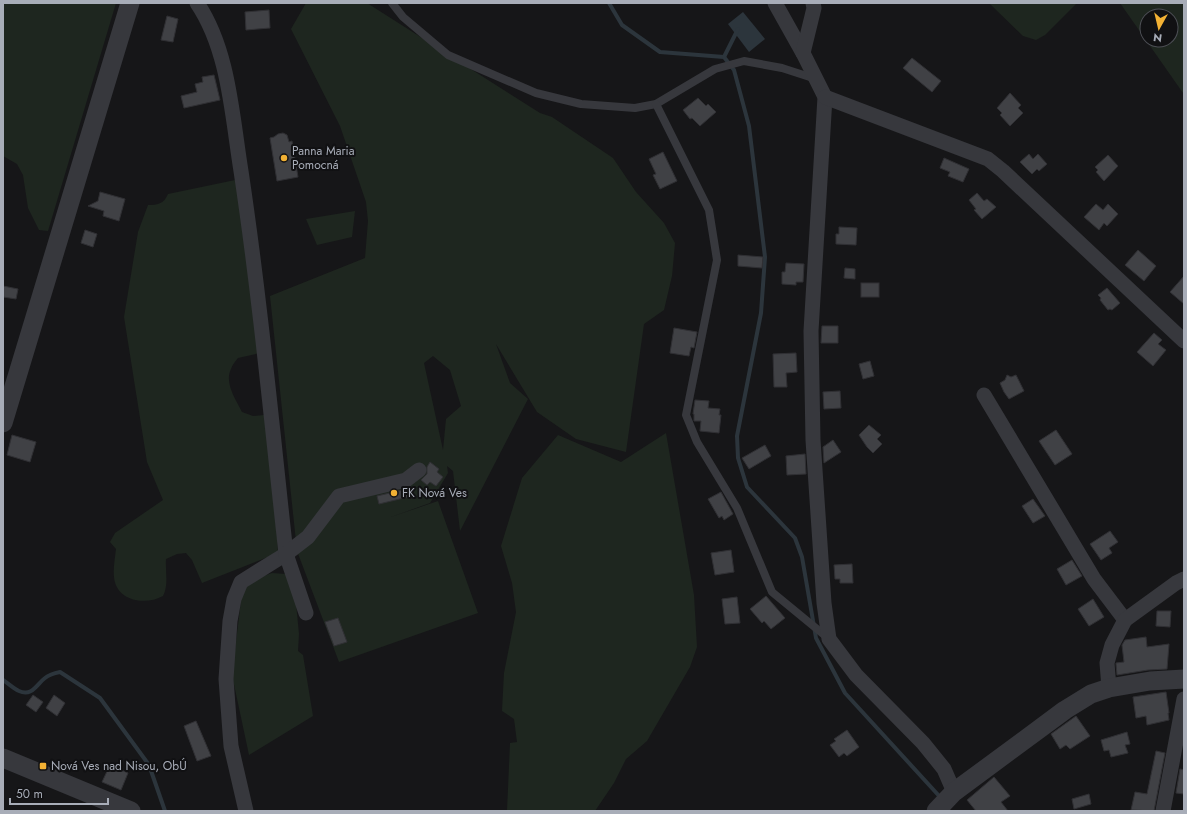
<svg xmlns="http://www.w3.org/2000/svg" width="1187" height="814" font-family="Jost,sans-serif">
  <style>
    .green { fill: #1e261f; fill-rule: evenodd }
    .water { fill: #2c353c }
    .lines { fill: none; stroke-linecap: round; stroke-linejoin: round }
    .stream { stroke: #2c353c; stroke-width: 4 }
    .building { fill: #404145; stroke: #303034 }
    .service { stroke: #37383d; stroke-width: 8 }
    .minor { stroke: #37383d; stroke-width: 15 }
    .tertiary { stroke: #37383d; stroke-width: 19 }
    .poi-dot { fill: #f2b134; stroke: #111113; stroke-width: 1.5 }
    .labels { text-anchor: middle; dominant-baseline: central; stroke-width: 4; stroke-linejoin: round; paint-order: stroke }
    .poi-label { font-size: 12px; fill: #a8adb8; stroke: #111113; text-anchor: start }
  </style>
  <rect width="100%" height="100%" fill="#161618"/>
  <!-- green -->
  <g class="green">
    <polygon points="3,3 116,3 48,231 39,230 28,208 23,175 17,164 3,156"/>
    <path d="M306 3H367L540 113 552 117 613 158 636 192 664 223 675 243 672 276 664 310 644 324 626 452 576 439 537 412 496 344 510 383 528 399 460 531 453 471 447 466 448 473 430 503 391 517 438 501 478 613 339 662 297 551 270 296 365 258 368 221 366 202 340 126 291 29ZM433 356 450 370 461 406 446 419 443 450 424 363Z"/>
    <polygon points="989,3 1077,3 1045,35 1036,40 1023,36"/>
    <path d="M1120 3H1184V95L1183 93ZM1147 16H1171V40H1147Z"/>
    <path d="M240 179 260 353 238 358C235 362 232 365 231 369 224 383 236 400 242 412L253 416 264 415 273 475 278 553 202 583 192 560 186 553 177 554 166 559C165 571 169 584 163 596 145 606 116 601 114 577 113 568 115 558 116 549L110 542 115 533 163 500 147 462 124 317 138 232 148 205C157 205 164 204 168 194Z"/>
    <polygon points="355,211 352,237 317,245 306,219"/>
    <polygon points="666,433 694,595 697,647 690,667 647,741 626,759 614,783 595,811 507,811 510,743 517,742 514,719 502,711 504,673 516,612 512,583 501,546 522,478 558,435 621,462"/>
    <polygon points="272,573 286,574 296,603 299,634 298,651 303,655 313,716 249,755 232,675 242,592 249,581"/>
  </g>
  <!-- water -->
  <polygon class="water" points="743,12 765,39 749,52 728,24"/>
  <g class="lines">
    <!-- stream -->
    <g class="stream">
      <polyline points="609,3 622,25 660,52 724,57 734,70 749,126 765,257 761,313 737,436 738,458 747,487 795,538 802,557 816,638 845,693 941,798"/>
      <polyline points="724,57 738,29"/>
      <path d="M3 680C9 684 14 689 19 691 32 697 37 684 45 678 50 674 55 673 60 672L100 698 149 765 165 811"/>
    </g>
  </g>
  <!-- building -->
  <g class="building">
    <polygon points="269,10 270,28 246,30 245,12"/>
    <polygon points="167,16 178,19 173,42 161,40"/>
    <polygon points="912,58 941,81 932,92 903,68"/>
    <polygon points="214,75 220,100 184,108 181,96 197,92 195,84 203,82 202,77"/>
    <polygon points="1010,93 1021,105 1018,108 1023,113 1010,126 1000,115 1002,113 997,108"/>
    <polygon points="698,98 706,106 708,104 716,112 700,126 692,118 690,119 683,110"/>
    <polygon points="283,133 287,135 289,142 292,141 298,177 277,181 270,138 274,137 278,134"/>
    <polygon points="663,152 677,181 660,189 653,175 656,174 649,159"/>
    <polygon points="1029,154 1033,159 1038,154 1047,164 1039,171 1037,169 1032,174 1020,162"/>
    <polygon points="1108,155 1118,166 1104,181 1096,172 1098,170 1095,167"/>
    <polygon points="944,158 969,169 963,182 948,176 950,172 940,168"/>
    <polygon points="100,192 125,199 119,221 103,216 104,211 88,206 98,201"/>
    <polygon points="977,193 984,201 987,199 996,207 982,219 974,210 976,209 969,200"/>
    <polygon points="1096,204 1103,210 1108,204 1118,214 1107,226 1104,223 1099,230 1084,217"/>
    <polygon points="839,227 857,228 856,245 836,244 836,234 839,234"/>
    <polygon points="85,230 97,234 93,247 81,243"/>
    <polygon points="1138,250 1156,266 1144,281 1125,265"/>
    <polygon points="738,255 763,257 762,268 738,266"/>
    <polygon points="786,263 804,264 803,282 796,282 796,285 782,284 782,272 785,272"/>
    <polygon points="845,268 855,269 855,279 844,278"/>
    <polygon points="1184,276 1184,304 1170,292"/>
    <rect x="861" y="283" width="18" height="14"/>
    <polygon points="3,286 18,289 16,299 3,297"/>
    <polygon points="1107,288 1120,303 1112,310 1110,309 1108,310 1100,300 1101,298 1098,295"/>
    <polygon points="822,326 838,326 838,343 821,343"/>
    <polygon points="674,328 697,332 694,348 691,347 689,356 670,353"/>
    <polygon points="1154,333 1162,340 1158,344 1166,350 1153,366 1137,352"/>
    <polygon points="796,353 797,372 786,373 787,387 774,387 773,354"/>
    <polygon points="870,361 874,376 863,379 859,364"/>
    <polygon points="1007,375 1011,377 1016,375 1024,391 1009,399 1004,392 1000,383 1005,380"/>
    <polygon points="840,391 841,408 824,409 823,392"/>
    <polygon points="695,400 709,401 708,408 720,409 719,415 721,415 719,433 700,431 701,421 694,421 694,414 693,414"/>
    <polygon points="869,425 881,435 877,439 882,444 873,453 867,447 859,435"/>
    <polygon points="1056,430 1072,454 1055,465 1039,441"/>
    <polygon points="12,435 36,442 30,462 7,455"/>
    <polygon points="833,440 841,452 824,463 823,447"/>
    <polygon points="765,445 771,456 749,469 742,458"/>
    <polygon points="805,454 806,474 787,475 786,456"/>
    <polygon points="430,462 439,469 437,472 443,477 436,486 430,482 427,485 421,480 427,474 427,467"/>
    <polygon points="411,488 412,496 379,504 377,496"/>
    <polygon points="721,492 733,514 724,520 722,516 719,518 708,499"/>
    <polygon points="1033,499 1045,516 1033,523 1022,506"/>
    <polygon points="1110,531 1118,542 1109,548 1112,553 1101,560 1090,544"/>
    <polygon points="731,550 734,572 715,575 711,553"/>
    <polygon points="1072,560 1082,576 1066,585 1057,569"/>
    <polygon points="852,564 853,583 840,583 840,579 835,579 834,565"/>
    <polygon points="766,596 785,618 771,629 764,621 762,623 750,609"/>
    <polygon points="737,597 740,623 725,624 722,599"/>
    <polygon points="1093,599 1104,617 1089,626 1078,609"/>
    <polygon points="1157,611 1171,611 1170,627 1156,626"/>
    <polygon points="338,618 347,642 334,646 325,622"/>
    <polygon points="1146,637 1147,647 1169,644 1167,669 1148,670 1117,675 1116,664 1116,663 1124,662 1122,645 1125,640"/>
    <polygon points="1166,692 1169,713 1168,713 1169,720 1147,725 1146,716 1136,718 1133,697"/>
    <polygon points="33,695 43,702 36,712 26,705"/>
    <polygon points="54,695 65,703 57,716 46,708"/>
    <polygon points="1076,716 1090,736 1070,749 1066,745 1060,749 1051,734"/>
    <polygon points="196,721 211,756 197,761 184,726"/>
    <polygon points="847,730 859,747 847,756 844,753 839,757 830,745 836,741 834,739"/>
    <polygon points="1127,732 1130,744 1125,745 1128,753 1111,757 1109,750 1104,751 1101,740"/>
    <polygon points="1156,751 1165,753 1154,811 1131,810 1135,792 1147,794"/>
    <polygon points="110,765 128,773 121,790 102,782"/>
    <polygon points="1180,769 1184,770 1184,794 1176,793"/>
    <polygon points="994,777 1010,796 1001,802 1008,811 976,811 967,800"/>
    <polygon points="1089,794 1091,804 1074,809 1072,799"/>
  </g>
  <g class="lines">
    <!-- service -->
    <g class="service">
      <polyline points="392,3 403,17 448,55 536,93 581,104 635,108 656,104 715,69 744,61 782,68 816,79"/>
      <polyline points="656,104 709,210 717,260 686,415 697,442 737,508 772,592 828,638"/>
    </g>
    <!-- minor -->
    <g class="minor">
      <path d="M197 3C229 50 232 116 241 171 260 298 272 426 286 554L241 582 234 599 230 621 226 679 231 746 246 811"/>
      <polyline points="775,3 803,53"/>
      <polyline points="813,3 814,8 803,53 825,97 811,331 813,440 824,603 829,639 856,675 923,743 944,769 954,792"/>
      <polyline points="825,97 988,159 1003,171 1184,341"/>
      <polyline points="984,395 1094,579 1125,620"/>
      <polyline points="306,613 286,554 308,537 339,496 406,480 419,470"/>
      <polyline points="1109,688 1107,663 1112,645 1125,620 1176,583 1184,579"/>
      <polyline points="1163,811 1184,699"/>
    </g>
    <!-- tertiary -->
    <g class="tertiary">
      <polyline points="3,423 130,3"/>
      <polyline points="3,758 131,811"/>
      <polyline points="936,811 954,792 1065,710 1091,694 1109,688 1150,681 1184,679"/>
    </g>
  </g>
  <!-- markers -->
  <g class="poi-dot">
    <circle cx="284" cy="158" r="4"/>
    <circle cx="394" cy="493" r="4"/>
    <rect x="39" y="762" width="8" height="8" rx="2"/>
  </g>
  <g class="labels">
    <!-- poi labels -->
    <g class="poi-label">
      <text x="292" y="151">Panna Maria<tspan x="292" dy="14">Pomocná</tspan></text>
      <text x="402" y="493">FK Nová Ves</text>
      <text x="51" y="766">Nová Ves nad Nisou, ObÚ</text>
    </g>
  </g>
  <!-- border -->
  <rect width="1187" height="814" fill="none" stroke="#a8adb8" stroke-width="8"/>
  <!-- north arrow -->
  <g transform="translate(1159 28) rotate(188)"><circle r="19" fill="#111113" stroke="#4d4f55"/>
  <path d="M0-3L7 15L0 10L-7 15Z" fill="#f2b134"/>
  <text y="-6" font-size="11" font-weight="bold" text-anchor="middle" fill="#a8adb8">N</text>
  </g>
  <!-- scale -->
  <path d="M10 798v6h98v-6" fill="none" stroke="#a8adb8" stroke-width="2"/>
  <text x="16" y="798" font-size="12" fill="#a8adb8" stroke="#111113" stroke-width="3" paint-order="stroke">50 m</text>
</svg>
